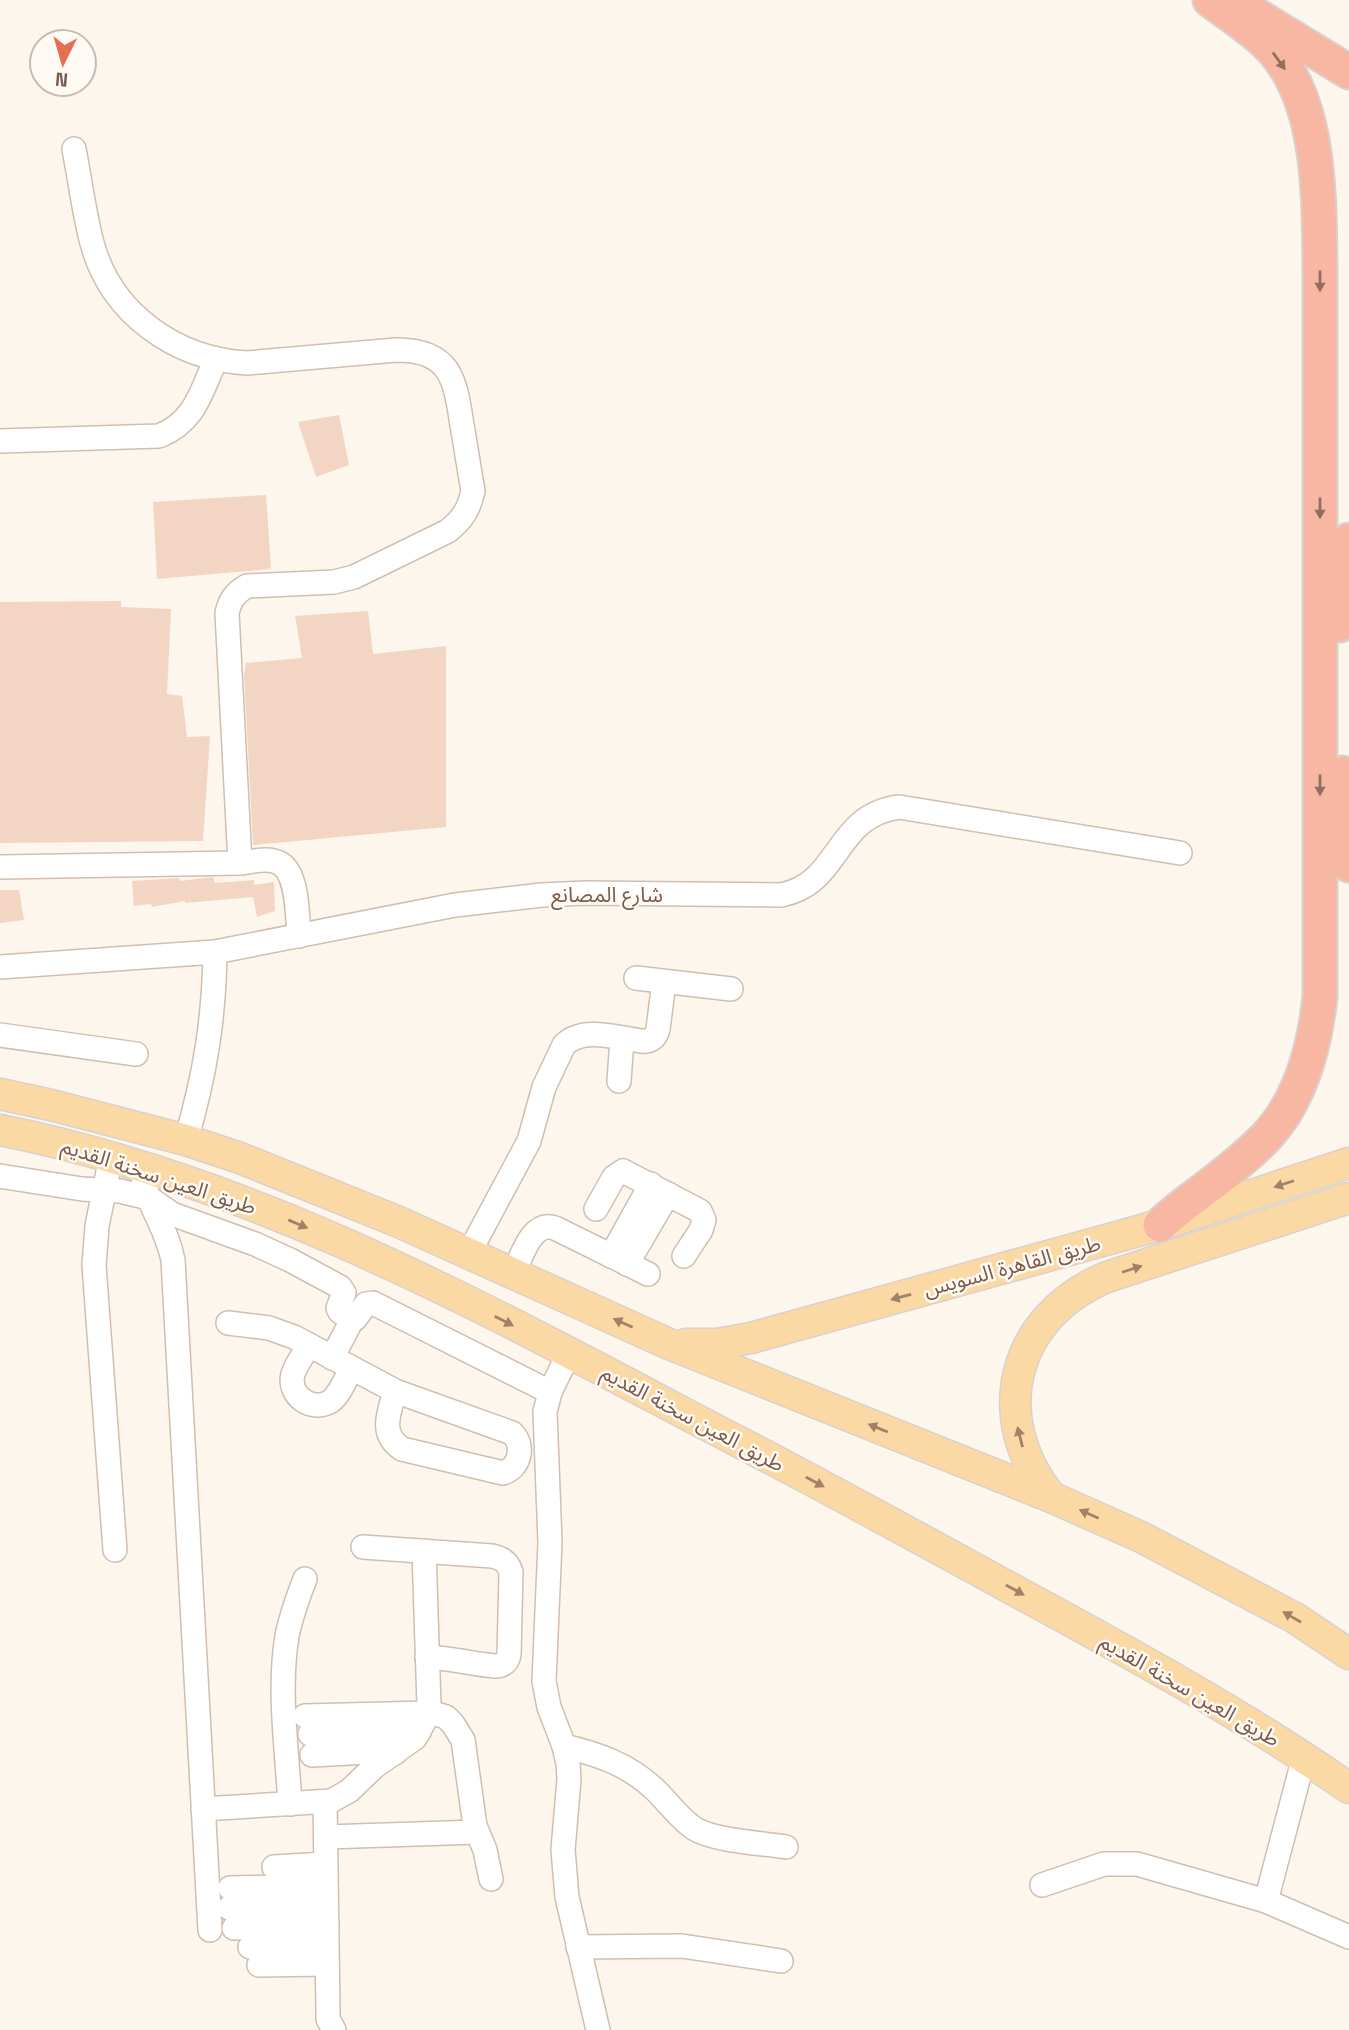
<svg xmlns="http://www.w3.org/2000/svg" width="1349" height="2030" font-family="'Space Grotesk','Noto Sans Arabic',sans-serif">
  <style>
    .building { fill: #f3d5c3 }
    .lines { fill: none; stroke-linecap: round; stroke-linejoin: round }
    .minor-casing { stroke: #d1beb0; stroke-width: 26 }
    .major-casing { stroke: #dad1cd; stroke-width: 33 }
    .highway-casing { stroke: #dad1cd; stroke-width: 37 }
    .minor { stroke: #fff; stroke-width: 23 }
    .major { stroke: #fbd9a5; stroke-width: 30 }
    .highway { stroke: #f7b7a3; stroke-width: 33 }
    .oneway { fill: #936e5e }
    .oneway2 { fill: #a18267 }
    .labels { text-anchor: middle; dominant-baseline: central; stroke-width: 5; stroke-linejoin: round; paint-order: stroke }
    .street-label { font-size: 21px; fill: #7a5c4d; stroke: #fffaf3 }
  </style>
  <rect width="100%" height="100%" fill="#fdf6ec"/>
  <!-- building -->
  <g class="building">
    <polygon points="339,415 349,465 316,477 298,422"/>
    <polygon points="266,495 271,569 157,579 153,502"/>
    <polygon points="121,601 121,607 171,609 167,694 182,696 187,737 210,736 203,841 0,843 0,602"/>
    <polygon points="368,611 373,654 446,646 446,827 253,845 244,674 246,663 302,658 295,616"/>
    <polygon points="213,877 215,883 254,880 254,885 274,882 275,911 257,917 253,897 185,903 185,901 152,907 151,904 134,906 132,881 179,878 180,881"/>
    <polygon points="0,890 19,890 24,920 0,923"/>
  </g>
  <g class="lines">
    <defs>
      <g id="minor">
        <path d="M74 149C80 180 84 213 92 243 111 314 176 359 247 363L396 350C451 350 455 379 462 425 466 447 469 469 473 491 469 509 463 519 448 531L354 577 334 582 247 586C235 593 230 600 227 613L240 863"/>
        <path d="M0 441 159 436C195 422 201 392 216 359"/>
        <path d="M0 867 240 863C251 862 263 858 274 861 299 866 297 915 299 936"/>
        <path d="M0 967 215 952 455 905 542 895 585 893 781 895C842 883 833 816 899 807L1180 853"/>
        <polyline points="636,978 731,989"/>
        <polyline points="0,1035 136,1054"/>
        <polyline points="619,1081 622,1039"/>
        <path d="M186 1140C205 1075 214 1020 215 952"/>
        <polyline points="111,1157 97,1226 94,1265 115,1550"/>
        <path d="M142 1166C143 1177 144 1188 149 1198 158 1221 168 1235 173 1260L210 1930"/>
        <polyline points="0,1176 82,1189 120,1191 149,1198 172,1214 255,1244 290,1260 340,1287 344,1293 338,1308 340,1312 355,1319 366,1304 373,1303 550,1392"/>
        <polyline points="596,1209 614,1177 623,1171 700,1211 704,1220 701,1230 684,1256"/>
        <path d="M469 1253 529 1141 544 1087 564 1045C583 1026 617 1038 642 1041 650 1042 656 1038 658 1029L664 982"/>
        <polyline points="611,1256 651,1184"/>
        <polyline points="627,1264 668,1194"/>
        <path d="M513 1274C522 1257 531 1220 555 1228L648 1274"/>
        <path d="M228 1323 269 1328 294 1337 395 1391 512 1433C525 1445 520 1468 503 1473L402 1449C379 1434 389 1413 395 1391"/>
        <path d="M309 1345C304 1354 296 1364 293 1374 287 1396 313 1413 331 1401 340 1394 346 1378 351 1369"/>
        <polyline points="569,1353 550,1392 545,1412 550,1542 544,1681 549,1707 564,1746 568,1763 569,1779 563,1850 567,1897 598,2030"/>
        <polyline points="332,1358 353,1318"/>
        <path d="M363 1547 492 1556C502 1558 508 1562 511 1572L509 1654C508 1662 503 1666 495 1666 471 1664 451 1658 427 1657"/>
        <polyline points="305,1716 427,1713 436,1714 446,1717 453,1724 463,1740 475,1826 485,1850 491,1879"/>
        <polyline points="310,1734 419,1732"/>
        <path d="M564 1746C597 1754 627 1764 652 1787 667 1800 678 1818 695 1829 716 1841 761 1843 786 1847"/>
        <polyline points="312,1755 368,1752 395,1753"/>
        <polyline points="325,1802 328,2012 328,2019 334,2030"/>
        <path d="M290 1804C287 1749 278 1690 287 1636 291 1616 298 1597 305 1579"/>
        <polyline points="203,1809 331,1801 349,1791 374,1767 415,1738 425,1720 429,1705 424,1551"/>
        <polyline points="326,1837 477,1832"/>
        <polyline points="274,1867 326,1864"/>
        <polyline points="1042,1885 1104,1864 1137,1864 1266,1901 1349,1937"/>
        <polyline points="230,1888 326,1886"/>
        <polyline points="1266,1901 1304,1757"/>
        <polyline points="229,1908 326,1903"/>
        <polyline points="234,1928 327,1925"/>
        <polyline points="250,1947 327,1944"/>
        <polyline points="578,1947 682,1946 781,1961"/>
        <polyline points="259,1965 327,1964"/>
      </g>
      <g id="major">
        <polyline points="0,1094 51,1105 186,1140 240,1158 399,1222 669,1344 1051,1497 1141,1537 1295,1618 1349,1654"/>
        <path d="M0 1130C266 1183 505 1320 743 1444 837 1493 930 1544 1023 1595 1134 1655 1245 1716 1349 1788"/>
        <polyline points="686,1344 717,1344 751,1338 1160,1225 1349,1163"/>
        <path d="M1051 1497C987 1417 1011 1317 1107 1277L1349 1198"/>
      </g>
      <g id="highway">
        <polyline points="1251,12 1349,72"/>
        <polyline points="1340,625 1343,578 1349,540"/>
        <polyline points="1342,773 1343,827 1349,865"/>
        <path d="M1160 1225C1177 1209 1196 1196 1214 1182 1232 1168 1252 1152 1267 1136 1301 1099 1315 1045 1320 996V270C1319 199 1322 96 1266 43 1249 27 1229 14 1210 0"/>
      </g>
    </defs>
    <!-- minor casing -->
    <use href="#minor" class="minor-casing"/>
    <!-- major casing -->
    <use href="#major" class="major-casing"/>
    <!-- highway casing -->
    <use href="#highway" class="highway-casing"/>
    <!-- minor -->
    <use href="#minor" class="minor"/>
    <!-- major -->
    <use href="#major" class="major"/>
    <!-- highway -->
    <use href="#highway" class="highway"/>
  </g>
  <!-- one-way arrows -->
  <defs><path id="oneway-solid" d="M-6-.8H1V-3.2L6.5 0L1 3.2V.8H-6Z" transform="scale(1.75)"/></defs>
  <g class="oneway">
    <use href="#oneway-solid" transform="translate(1279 61) rotate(54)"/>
    <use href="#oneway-solid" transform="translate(1320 281) rotate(90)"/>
    <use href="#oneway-solid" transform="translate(1320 508) rotate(90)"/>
    <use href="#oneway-solid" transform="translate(1320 785) rotate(90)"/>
  </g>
  <g class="oneway2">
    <use href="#oneway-solid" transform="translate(1284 1184) rotate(162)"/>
    <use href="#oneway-solid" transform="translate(298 1224) rotate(23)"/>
    <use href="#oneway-solid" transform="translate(1132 1269) rotate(-18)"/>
    <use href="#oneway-solid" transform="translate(901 1297) rotate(165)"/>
    <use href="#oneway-solid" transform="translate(504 1321) rotate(27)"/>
    <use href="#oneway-solid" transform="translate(623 1323) rotate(-156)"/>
    <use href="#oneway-solid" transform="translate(878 1428) rotate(-158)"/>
    <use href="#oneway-solid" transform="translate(1020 1437) rotate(-104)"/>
    <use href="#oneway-solid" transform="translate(815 1482) rotate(28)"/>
    <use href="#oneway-solid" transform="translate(1089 1514) rotate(-156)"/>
    <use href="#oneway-solid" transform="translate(1015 1590) rotate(29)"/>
    <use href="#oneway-solid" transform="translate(1292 1617) rotate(-150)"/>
  </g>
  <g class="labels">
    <!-- street labels -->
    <g class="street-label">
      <text x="607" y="894">شارع المصانع</text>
      <text transform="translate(159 1176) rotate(18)">طريق العين سخنة القديم</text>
      <text transform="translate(1012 1266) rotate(-15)">طريق القاهرة السويس</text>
      <text transform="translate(693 1418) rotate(28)">طريق العين سخنة القديم</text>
      <text transform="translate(1190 1690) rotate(30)">طريق العين سخنة القديم</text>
    </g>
  </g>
  <!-- north arrow -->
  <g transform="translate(63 63) rotate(185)"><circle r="33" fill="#fffaf3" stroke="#cabbb1" stroke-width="2"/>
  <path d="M0-5L12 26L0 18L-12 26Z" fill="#e76f51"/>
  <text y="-10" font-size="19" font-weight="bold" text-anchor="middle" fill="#7a5c4d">N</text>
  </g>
</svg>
